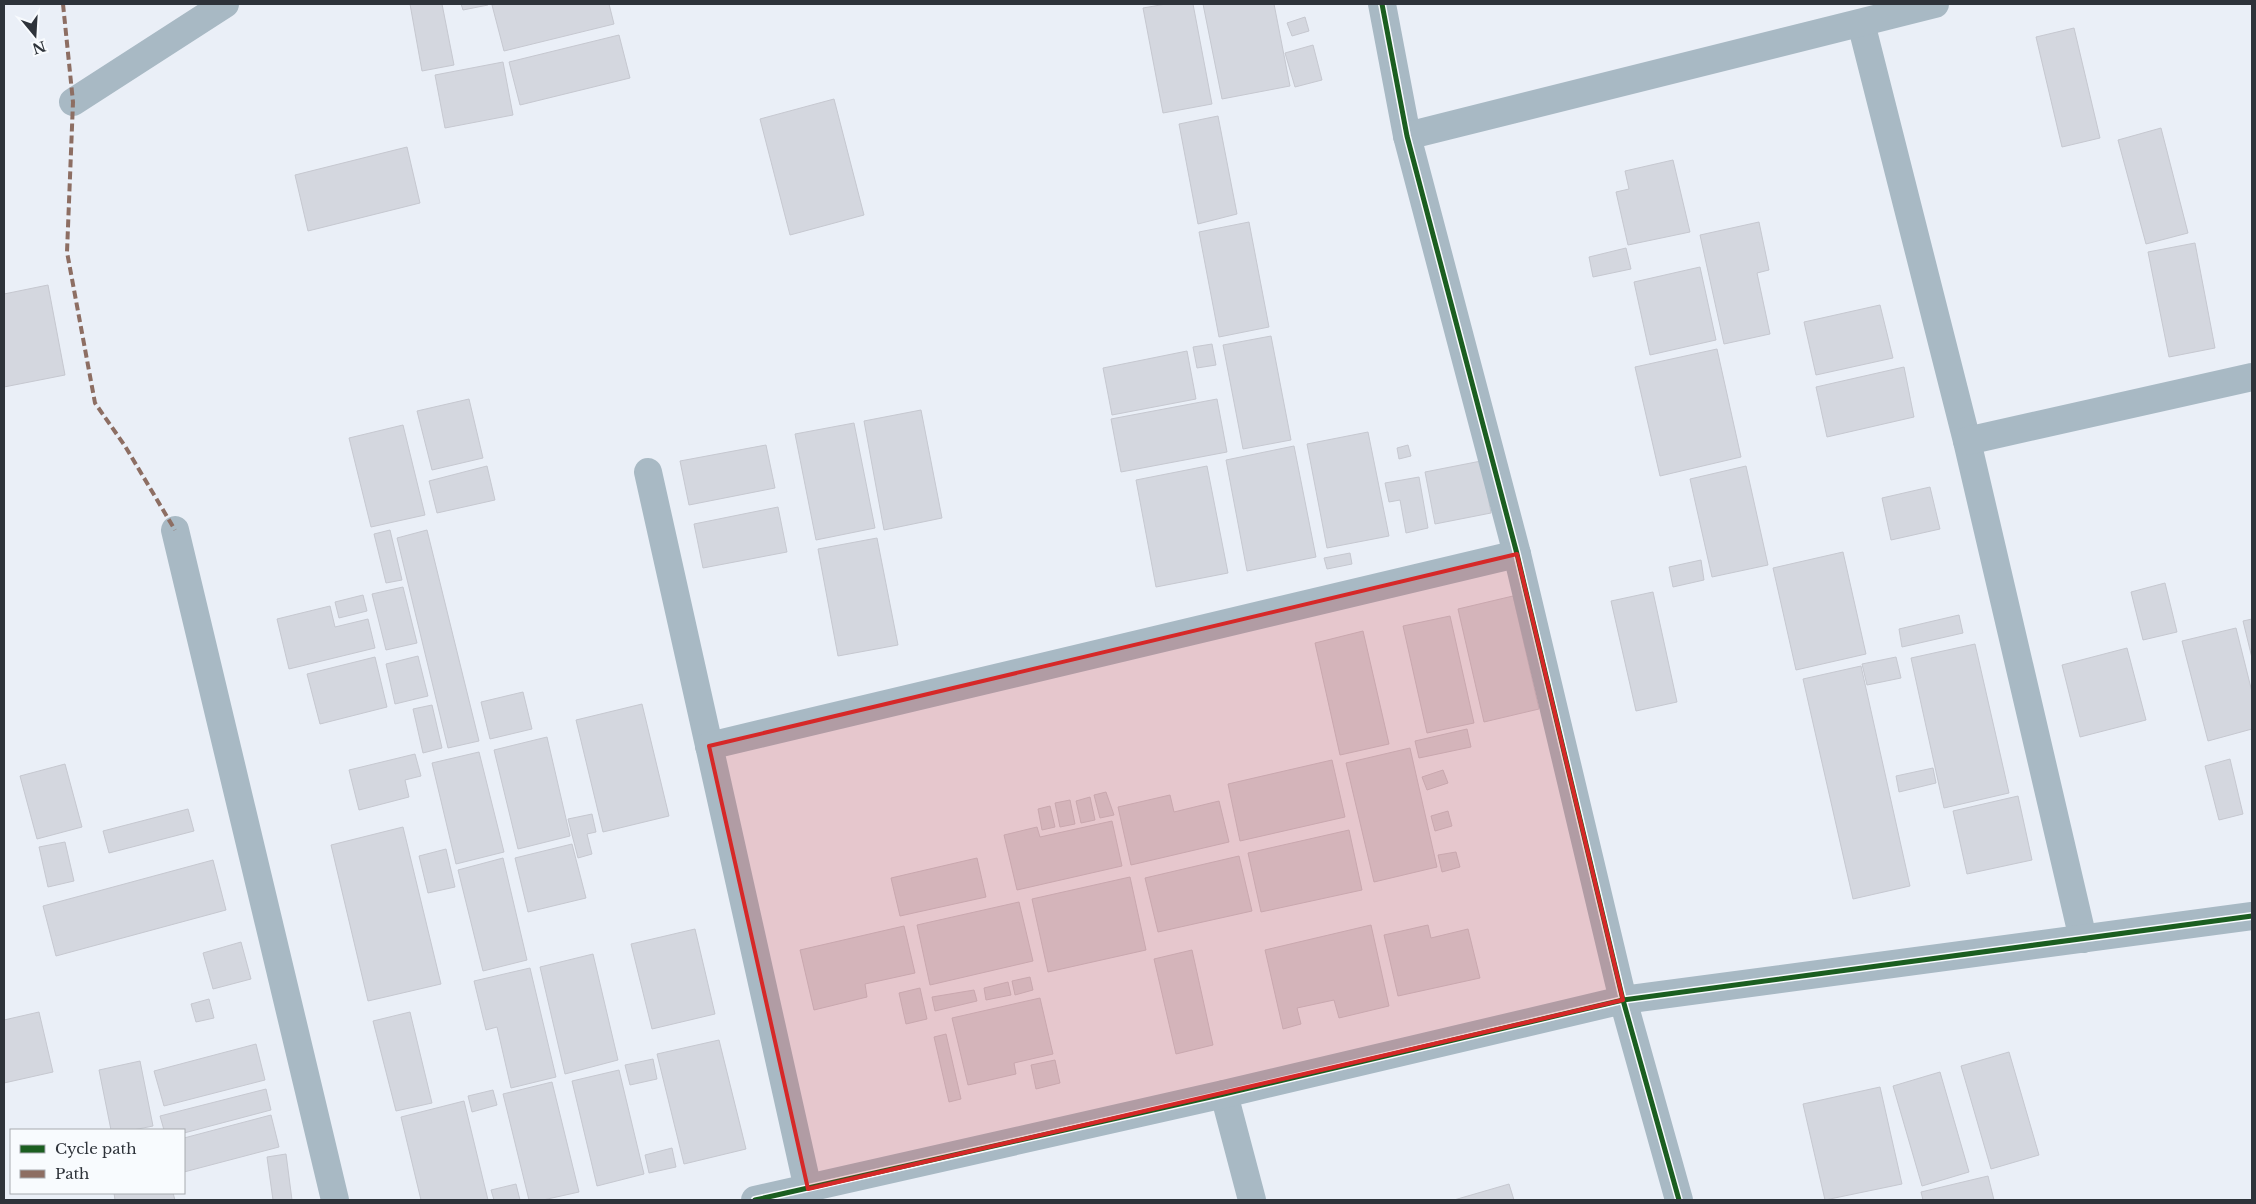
<svg xmlns="http://www.w3.org/2000/svg" width="2256" height="1204" font-family="'Libre Baskerville',serif">
  <style>
    .building { fill: #d4d7df; stroke: #c6c8d0 }
    .lines { fill: none; stroke-linecap: round; stroke-linejoin: round }
    .minor { stroke: #a8b9c4; stroke-width: 28 }
    .quiet { stroke: #8d6e63; stroke-width: 4; stroke-dasharray: 8 4; stroke-linecap: butt }
    .cycleway-casing { stroke: #f8fbfe; stroke-width: 8 }
    .cycleway { stroke: #1b5e20; stroke-width: 5 }
    .marked { fill: #d62828; fill-opacity: 0.2; stroke: #d62828; stroke-width: 4; stroke-linejoin: round }
  </style>
  <rect width="100%" height="100%" fill="#eaeff7"/>
  <!-- building -->
  <g class="building">
    <polygon points="410,4 442,4 454,65 422,71"/>
    <polygon points="461,4 487,4 488,5 463,10"/>
    <polygon points="498,4 609,4 614,24 504,51 492,5"/>
    <polygon points="1166,4 1193,4 1212,104 1163,113 1143,8"/>
    <polygon points="1203,4 1274,4 1290,86 1222,99"/>
    <polygon points="1305,17 1309,31 1292,36 1287,23"/>
    <polygon points="2074,28 2100,138 2062,147 2036,37"/>
    <polygon points="619,35 630,78 520,105 509,62"/>
    <polygon points="1313,45 1322,80 1295,87 1285,53"/>
    <polygon points="503,62 513,115 445,128 435,75"/>
    <polygon points="834,99 864,215 790,235 760,119"/>
    <polygon points="1218,116 1237,214 1198,224 1179,124"/>
    <polygon points="2161,128 2188,233 2146,244 2118,140"/>
    <polygon points="407,147 420,203 308,231 295,175"/>
    <polygon points="1673,160 1690,232 1628,245 1616,192 1629,189 1625,171"/>
    <polygon points="1249,222 1269,327 1219,337 1199,232"/>
    <polygon points="1759,222 1769,270 1757,273 1770,334 1724,344 1700,235"/>
    <polygon points="2195,243 2215,348 2169,357 2148,252"/>
    <polygon points="1626,248 1631,269 1593,277 1589,257"/>
    <polygon points="1700,267 1716,340 1650,355 1634,282"/>
    <polygon points="48,285 65,375 4,387 4,294"/>
    <polygon points="1880,305 1893,358 1816,375 1804,322"/>
    <polygon points="1271,336 1291,440 1243,449 1223,345"/>
    <polygon points="1212,344 1216,365 1197,368 1193,347"/>
    <polygon points="1717,349 1741,457 1660,476 1635,367"/>
    <polygon points="1187,351 1196,399 1112,415 1103,368"/>
    <polygon points="1904,367 1914,417 1827,437 1816,387"/>
    <polygon points="469,399 483,458 432,470 417,411"/>
    <polygon points="1217,399 1227,452 1121,472 1111,419"/>
    <polygon points="921,410 942,518 884,530 864,421"/>
    <polygon points="854,423 875,528 816,540 795,434"/>
    <polygon points="403,425 425,515 371,527 349,438"/>
    <polygon points="1368,432 1389,536 1327,548 1307,444"/>
    <polygon points="766,445 775,488 689,505 680,461"/>
    <polygon points="1408,445 1411,456 1399,459 1397,448"/>
    <polygon points="1294,446 1316,557 1247,571 1226,460"/>
    <polygon points="1481,461 1491,513 1435,524 1425,472"/>
    <polygon points="487,466 495,500 437,513 429,481"/>
    <polygon points="1207,466 1228,573 1156,587 1136,480"/>
    <polygon points="1746,466 1768,565 1712,577 1690,479"/>
    <polygon points="1419,477 1428,528 1406,533 1400,500 1389,502 1385,483"/>
    <polygon points="1930,487 1940,529 1891,540 1882,498"/>
    <polygon points="778,507 787,552 703,568 694,524"/>
    <polygon points="390,530 402,580 386,583 374,534"/>
    <polygon points="427,530 479,741 448,748 397,538"/>
    <polygon points="877,538 898,645 838,656 818,549"/>
    <polygon points="1843,552 1866,654 1796,670 1773,568"/>
    <polygon points="1350,553 1352,564 1327,569 1324,558"/>
    <polygon points="1701,560 1704,580 1673,587 1669,567"/>
    <polygon points="2165,583 2177,632 2143,640 2131,592"/>
    <polygon points="403,587 417,643 386,650 372,594"/>
    <polygon points="1653,592 1677,702 1636,711 1611,601"/>
    <polygon points="363,595 367,611 339,618 335,602"/>
    <polygon points="1513,596 1539,709 1484,722 1458,609"/>
    <polygon points="330,606 335,627 368,619 375,648 289,669 277,619"/>
    <polygon points="1959,615 1963,633 1902,647 1899,629"/>
    <polygon points="1450,616 1474,723 1427,733 1403,626"/>
    <polygon points="2252,619 2252,658 2243,621"/>
    <polygon points="2236,628 2252,692 2252,729 2208,741 2182,641"/>
    <polygon points="1363,631 1389,744 1340,755 1315,643"/>
    <polygon points="1975,644 2009,793 1944,808 1911,658"/>
    <polygon points="2127,648 2146,720 2080,737 2062,665"/>
    <polygon points="418,656 428,696 395,704 386,664"/>
    <polygon points="375,657 387,707 320,724 307,674"/>
    <polygon points="1896,657 1901,678 1867,685 1862,664"/>
    <polygon points="1861,666 1910,886 1853,899 1803,679"/>
    <polygon points="523,692 532,729 490,739 481,702"/>
    <polygon points="642,704 669,816 603,832 576,720"/>
    <polygon points="432,705 442,748 423,753 413,709"/>
    <polygon points="1467,729 1471,747 1419,758 1415,741"/>
    <polygon points="547,737 570,836 518,849 494,750"/>
    <polygon points="1410,748 1437,867 1374,882 1346,763"/>
    <polygon points="479,752 504,852 456,864 432,763"/>
    <polygon points="415,754 421,776 405,780 409,797 359,810 349,770"/>
    <polygon points="2230,759 2243,814 2219,820 2205,766"/>
    <polygon points="1332,760 1345,817 1240,841 1228,784"/>
    <polygon points="65,764 82,827 37,839 20,776"/>
    <polygon points="1933,768 1936,783 1899,792 1896,776"/>
    <polygon points="1443,770 1448,783 1427,790 1422,777"/>
    <polygon points="1106,792 1114,815 1100,818 1094,795"/>
    <polygon points="1170,795 1174,812 1219,801 1229,842 1131,865 1118,807"/>
    <polygon points="2018,796 2032,860 1967,874 1953,811"/>
    <polygon points="1090,797 1095,820 1081,823 1076,801"/>
    <polygon points="1070,800 1075,824 1060,827 1055,803"/>
    <polygon points="1050,806 1055,827 1042,830 1038,809"/>
    <polygon points="188,809 194,831 109,853 103,831"/>
    <polygon points="1448,811 1452,826 1435,831 1431,816"/>
    <polygon points="592,814 596,832 587,834 592,854 578,858 568,819"/>
    <polygon points="1112,821 1122,866 1017,890 1004,835 1037,827 1040,837"/>
    <polygon points="403,827 441,984 368,1001 331,845"/>
    <polygon points="1349,830 1362,890 1261,912 1248,853"/>
    <polygon points="65,842 74,881 48,887 39,847"/>
    <polygon points="572,844 586,898 528,912 515,858"/>
    <polygon points="446,849 455,887 428,893 419,856"/>
    <polygon points="1456,852 1460,867 1442,872 1438,855"/>
    <polygon points="1239,856 1252,911 1158,932 1145,878"/>
    <polygon points="503,858 527,960 483,971 458,870"/>
    <polygon points="977,858 986,897 900,916 891,878"/>
    <polygon points="213,860 226,910 56,956 43,906"/>
    <polygon points="1130,877 1146,950 1048,972 1032,899"/>
    <polygon points="1019,902 1033,961 930,985 917,925"/>
    <polygon points="1371,925 1389,1006 1339,1018 1334,1000 1297,1008 1301,1024 1283,1029 1265,950"/>
    <polygon points="1428,925 1431,938 1468,929 1480,978 1398,996 1384,935"/>
    <polygon points="904,926 915,973 865,984 867,997 814,1010 800,950"/>
    <polygon points="695,929 715,1014 652,1029 631,944"/>
    <polygon points="241,942 251,979 213,989 203,953"/>
    <polygon points="1192,950 1213,1045 1176,1054 1154,959"/>
    <polygon points="593,954 618,1060 565,1074 540,967"/>
    <polygon points="530,968 556,1077 511,1088 497,1027 486,1030 474,981"/>
    <polygon points="1030,977 1033,990 1015,995 1012,981"/>
    <polygon points="1008,982 1011,995 986,1000 984,988"/>
    <polygon points="920,988 927,1019 906,1024 899,993"/>
    <polygon points="974,990 977,1001 935,1011 932,997"/>
    <polygon points="1040,998 1053,1054 1014,1063 1016,1074 968,1085 952,1018"/>
    <polygon points="209,999 214,1018 196,1022 191,1004"/>
    <polygon points="39,1012 53,1072 4,1083 4,1020"/>
    <polygon points="410,1012 432,1103 396,1111 373,1021"/>
    <polygon points="946,1034 961,1099 949,1102 934,1037"/>
    <polygon points="719,1040 746,1149 684,1164 657,1054"/>
    <polygon points="256,1044 265,1080 164,1106 154,1071"/>
    <polygon points="2009,1052 2039,1155 1991,1169 1961,1066"/>
    <polygon points="653,1059 657,1079 630,1085 625,1065"/>
    <polygon points="1055,1060 1060,1083 1036,1089 1031,1065"/>
    <polygon points="140,1061 153,1126 133,1130 111,1130 99,1070"/>
    <polygon points="619,1070 644,1174 597,1186 572,1081"/>
    <polygon points="1940,1072 1969,1172 1922,1186 1893,1086"/>
    <polygon points="552,1082 579,1192 543,1200 529,1200 503,1094"/>
    <polygon points="1880,1087 1902,1184 1825,1200 1803,1104"/>
    <polygon points="266,1089 271,1110 184,1133 184,1130 164,1130 160,1116"/>
    <polygon points="493,1090 497,1105 472,1112 468,1096"/>
    <polygon points="464,1101 488,1200 421,1200 401,1117"/>
    <polygon points="271,1115 279,1147 184,1172 184,1138"/>
    <polygon points="672,1148 676,1167 649,1173 645,1155"/>
    <polygon points="286,1154 292,1200 273,1200 267,1157"/>
    <polygon points="1988,1176 1994,1200 1923,1200 1921,1192"/>
    <polygon points="516,1184 520,1200 494,1200 491,1190"/>
    <polygon points="1509,1184 1514,1200 1454,1200"/>
    <polygon points="114,1193 173,1193 175,1200 115,1200"/>
  </g>
  <g class="lines">
    <!-- minor -->
    <g class="minor">
      <polyline points="1382,4 1407,136 1517,554 1623,1000 1679,1200"/>
      <polyline points="1861,23 1967,441 2083,939"/>
      <polyline points="73,102 225,4"/>
      <polyline points="1407,136 1935,4"/>
      <polyline points="1967,441 2252,377"/>
      <polyline points="648,472 808,1189"/>
      <polyline points="175,530 335,1200"/>
      <polyline points="709,746 1517,554"/>
      <polyline points="1224,1094 1252,1200"/>
      <polyline points="755,1200 1224,1094 1623,1000 2252,916"/>
    </g>
    <!-- quiet -->
    <polyline class="quiet" points="63,4 73,102 67,252 95,403 125,446 175,530"/>
    <defs>
      <g id="cycleway">
        <polyline points="1382,4 1407,136 1517,554 1623,1000 1679,1200"/>
        <polyline points="755,1200 1224,1094 1623,1000 2252,916"/>
      </g>
    </defs>
    <!-- cycleway casing -->
    <use href="#cycleway" class="cycleway-casing"/>
    <!-- cycleway -->
    <use href="#cycleway" class="cycleway"/>
  </g>
  <!-- marked area -->
  <path class="marked" d="M1517 554 1623 1000 808 1189 709 746Z"/>
  <!-- border -->
  <rect width="2256" height="1204" fill="none" stroke="#2e333a" stroke-width="10"/>
  <!-- legend -->
  <rect x="10" y="1129" width="175" height="65" fill="#f8fbfe" stroke="#a7abb0"/>
  <rect x="20" y="1145" width="25" height="8" fill="#1b5e20" stroke="#a7abb0"/>
  <text x="55" y="1154" font-size="15" fill="#2e333a">Cycle path</text>
  <rect x="20" y="1170" width="25" height="8" fill="#8d6e63" stroke="#a7abb0"/>
  <text x="55" y="1179" font-size="15" fill="#2e333a">Path</text>
  <!-- north arrow -->
  <g transform="translate(35 35) rotate(162)" stroke="#f8fbfe" stroke-width="4" paint-order="stroke">
  <path d="M0-4L9 19L0 12L-9 19Z" fill="#2e333a"/>
  <text y="-8" font-size="14" font-weight="bold" text-anchor="middle" fill="#2e333a">N</text>
  </g>
</svg>
